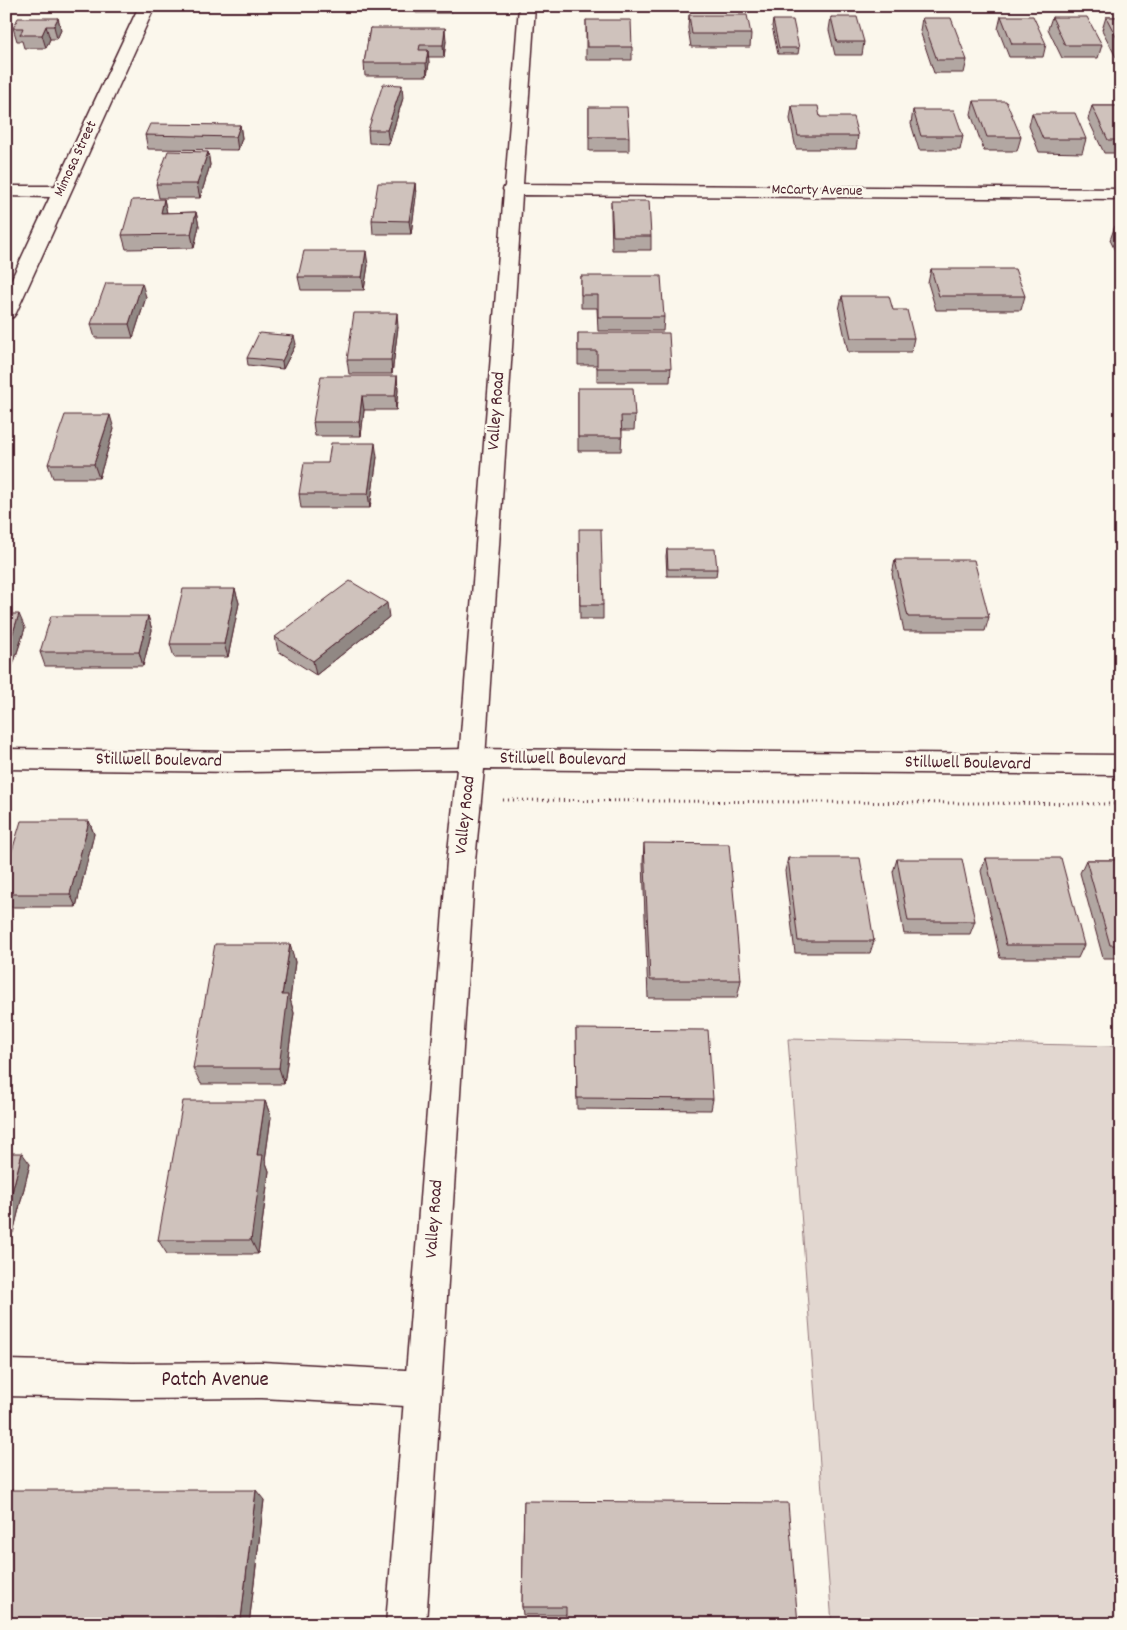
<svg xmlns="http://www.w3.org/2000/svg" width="1127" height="1630" font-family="Dekko,sans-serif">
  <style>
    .green { fill: #e2d7d0; stroke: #967b7e }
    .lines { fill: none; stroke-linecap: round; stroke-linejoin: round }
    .street-casing { stroke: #4a1f2b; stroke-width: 3 }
    .secondary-casing { stroke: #4a1f2b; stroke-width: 3 }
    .path { stroke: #4a1f2b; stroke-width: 3; stroke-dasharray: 1 4; stroke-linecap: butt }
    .street { fill: #fbf7ec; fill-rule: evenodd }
    .secondary { fill: #fbf7ec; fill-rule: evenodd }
    .wall { fill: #b2a7a2; stroke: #4a1f2b }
    .shaded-wall { fill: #918884; stroke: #4a1f2b }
    .building { fill: #cfc2bc; stroke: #4a1f2b }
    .labels { text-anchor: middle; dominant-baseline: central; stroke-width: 5; stroke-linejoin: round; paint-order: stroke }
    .far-street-label { font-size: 15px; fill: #4a1f2b; stroke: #fbf7ec }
    .street-label { font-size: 18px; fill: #4a1f2b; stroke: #fbf7ec }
    .near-street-label { font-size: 21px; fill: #4a1f2b; stroke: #fbf7ec }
  </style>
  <rect width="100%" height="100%" fill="#fbf7ec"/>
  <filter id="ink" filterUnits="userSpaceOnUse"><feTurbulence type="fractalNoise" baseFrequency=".02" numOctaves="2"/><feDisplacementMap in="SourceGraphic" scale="10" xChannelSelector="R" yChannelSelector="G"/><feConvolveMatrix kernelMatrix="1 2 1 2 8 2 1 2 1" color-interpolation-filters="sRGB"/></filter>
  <g filter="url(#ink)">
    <!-- green -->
    <polygon class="green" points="788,1039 1121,1046 1121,1624 832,1624"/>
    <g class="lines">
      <defs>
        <g id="street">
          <polygon points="139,6 155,6 16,313 13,317 6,319 6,291 50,197 6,196 6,186 55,186"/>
          <polygon points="519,6 535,6 523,184 1121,189 1121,199 522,195 485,759 481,766 472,769 463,766 459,759 504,191 503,189 505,186"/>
          <polygon points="6,1360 132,1363 262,1362 423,1371 436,1376 441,1389 436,1402 423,1407 262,1398 132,1399 6,1396"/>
        </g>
        <polygon id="secondary" points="6,749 240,752 472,749 1121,755 1121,775 484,769 475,861 426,1624 386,1624 447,861 457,769 240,772 6,769"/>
      </defs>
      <!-- street casing -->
      <use href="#street" class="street-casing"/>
      <!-- secondary casing -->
      <use href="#secondary" class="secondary-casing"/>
      <!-- path -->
      <polyline class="path" points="503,800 1121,804"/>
      <!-- street -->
      <use href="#street" class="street"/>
      <!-- secondary -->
      <use href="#secondary" class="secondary"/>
    </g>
    <!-- wall -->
    <g class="wall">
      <polygon points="415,6 452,6 451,13 416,13"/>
      <polygon points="689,15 751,34 750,47 691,47 688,28"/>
      <polygon points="1001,16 1046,44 1043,57 1009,57 998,29"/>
      <polygon points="831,17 864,42 862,55 835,55 829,30"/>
      <polygon points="1052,17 1102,45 1098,58 1062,58 1048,29"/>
      <polygon points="1106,17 1121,17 1121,57 1116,57 1102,30"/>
      <polygon points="58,18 61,30 57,39 50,39 46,48 24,48 22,41 17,41 13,28"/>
      <polygon points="922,18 967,60 964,73 934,73 920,31"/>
      <polygon points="586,20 632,47 632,60 586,60"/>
      <polygon points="773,20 799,48 798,54 778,54 772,26"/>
      <polygon points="370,28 446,41 444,57 428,57 429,63 427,76 365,76 364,63"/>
      <polygon points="403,98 389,144 369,143 368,130"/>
      <polygon points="974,101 1021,137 1017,151 984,151 971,114"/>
      <polygon points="792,106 820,117 858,136 856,149 796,149 790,119"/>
      <polygon points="1092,106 1121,106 1121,153 1104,153 1088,119"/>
      <polygon points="589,107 629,137 629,151 589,151"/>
      <polygon points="913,110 963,136 960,150 919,150 911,124"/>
      <polygon points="1032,113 1086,139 1082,153 1039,152 1029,126"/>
      <polygon points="240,125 242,138 238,150 148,149 145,135"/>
      <polygon points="208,152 210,165 200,198 159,198 156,184"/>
      <polygon points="415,183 416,196 411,234 373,234 372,220"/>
      <polygon points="164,199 167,213 196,212 199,226 194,248 126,249 122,235"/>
      <polygon points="611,201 651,236 651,250 612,250 611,214"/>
      <polygon points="1115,226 1121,226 1121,261 1120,261 1110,240"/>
      <polygon points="368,265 364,290 301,290 298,277"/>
      <polygon points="931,269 1025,296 1021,310 936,310 928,283"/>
      <polygon points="581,276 664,317 663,331 598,331 597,308 581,308"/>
      <polygon points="842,296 893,310 914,338 911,352 848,352 839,310"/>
      <polygon points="146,297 133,338 95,338 91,324"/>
      <polygon points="398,327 392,374 349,374 347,360"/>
      <polygon points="578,333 671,368 670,382 597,382 597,365 578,365"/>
      <polygon points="296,344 283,369 248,365 247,358"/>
      <polygon points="397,376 398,390 396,410 364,410 361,436 315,436 313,422"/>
      <polygon points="578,388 635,416 634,430 622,430 621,451 578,451"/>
      <polygon points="114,429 99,478 53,478 48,464"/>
      <polygon points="377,457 370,508 301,508 299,494 328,463"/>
      <polygon points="579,543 603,605 603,619 580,619"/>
      <polygon points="667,549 717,569 716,576 667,576 666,556"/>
      <polygon points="895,560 989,617 985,631 904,631 892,574"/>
      <polygon points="235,589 239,603 228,657 174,657 170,644"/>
      <polygon points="6,614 25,628 13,665 6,665"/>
      <polygon points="148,616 152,630 143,666 45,666 40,652"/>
      <polygon points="389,617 316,675 278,651 275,637"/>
      <polygon points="89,821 94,834 76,907 6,907 6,871"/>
      <polygon points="644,843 741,980 737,998 648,998 643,862"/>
      <polygon points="788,858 874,941 870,953 795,953 785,871"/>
      <polygon points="986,858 1084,945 1078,958 1000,958 981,871"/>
      <polygon points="897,859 975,921 970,934 904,934 893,872"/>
      <polygon points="1086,860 1121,860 1121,958 1103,958 1080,873"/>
      <polygon points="290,944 295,962 290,999 294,1013 284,1084 201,1084 193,1068"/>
      <polygon points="576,1029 713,1099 711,1110 577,1109"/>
      <polygon points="265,1101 271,1117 265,1160 269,1171 258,1254 167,1254 158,1240"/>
      <polygon points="6,1153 30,1164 13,1233 6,1233"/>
      <polygon points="6,1492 264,1500 249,1624 6,1624"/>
      <polygon points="524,1501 798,1624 566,1615 523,1615 522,1607"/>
    </g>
    <!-- shaded-wall -->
    <g class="shaded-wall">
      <polygon points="58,18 61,30 57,39 54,26"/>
      <polygon points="46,26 50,39 46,48 42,35"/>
      <polygon points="445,28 446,41 444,57 443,45"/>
      <polygon points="428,50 429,63 427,76 426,63"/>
      <polygon points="402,85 403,98 389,144 387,130"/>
      <polygon points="240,125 242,138 238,150 236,137"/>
      <polygon points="208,152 210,165 200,198 197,184"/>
      <polygon points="415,183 416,196 411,234 409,221"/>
      <polygon points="164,199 167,213 161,213"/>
      <polygon points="196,212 199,226 194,248 191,234"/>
      <polygon points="366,251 368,265 364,290 362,277"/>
      <polygon points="142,283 146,297 133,338 129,324"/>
      <polygon points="397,313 398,327 392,374 391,360"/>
      <polygon points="294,336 296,344 283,369 282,361"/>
      <polygon points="397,376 398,390 396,410 395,396"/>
      <polygon points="362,396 364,410 361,436 359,422"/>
      <polygon points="110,415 114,429 99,478 94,464"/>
      <polygon points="375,443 377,457 370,508 368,494"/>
      <polygon points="235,589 239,603 228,657 224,644"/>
      <polygon points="387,603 389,617 316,675 313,661"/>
      <polygon points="19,614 25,628 13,665 7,651"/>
      <polygon points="148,616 152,630 143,666 139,652"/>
      <polygon points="89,821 94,834 76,907 70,894"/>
      <polygon points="290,944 295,962 290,999 294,1013 284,1084 279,1068 282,995"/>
      <polygon points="265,1101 271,1117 265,1160 269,1171 258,1254 251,1240 257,1155"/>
      <polygon points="22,1153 30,1164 13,1233 6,1225 6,1216"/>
      <polygon points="256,1490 264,1500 249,1624 246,1624 241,1619"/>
    </g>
    <!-- building -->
    <g class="building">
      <polygon points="689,15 747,15 751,34 692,34"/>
      <polygon points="1001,16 1033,16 1046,44 1012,44"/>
      <polygon points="831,17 857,17 864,42 837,42"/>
      <polygon points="1052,17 1087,17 1102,45 1065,45"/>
      <polygon points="1106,17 1121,17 1121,44 1120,44"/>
      <polygon points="18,18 58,18 54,26 46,26 42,35 20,35 23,28 13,28"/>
      <polygon points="922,18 951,18 967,60 937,60"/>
      <polygon points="586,20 631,20 632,47 587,47"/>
      <polygon points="773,20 793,20 799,48 779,48"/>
      <polygon points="370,28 445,28 443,45 420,45 419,50 428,50 426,63 364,63"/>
      <polygon points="383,84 402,85 387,130 368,130"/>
      <polygon points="974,101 1006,101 1021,137 987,137"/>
      <polygon points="792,106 818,106 820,117 853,117 858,136 798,136"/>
      <polygon points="1092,106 1121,106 1121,140 1108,140"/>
      <polygon points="589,107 627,107 629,137 589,137"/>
      <polygon points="913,110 954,110 963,136 921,136"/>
      <polygon points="1032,113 1075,113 1086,139 1043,139"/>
      <polygon points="150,124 240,125 236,137 145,135"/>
      <polygon points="168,151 208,152 197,184 156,184"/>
      <polygon points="378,183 415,183 409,221 372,220"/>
      <polygon points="164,199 161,213 196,212 191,234 122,235 132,200"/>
      <polygon points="611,201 649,201 651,236 613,236"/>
      <polygon points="1115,226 1121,226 1121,239"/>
      <polygon points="304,251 366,251 362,277 298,277"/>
      <polygon points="931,269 1015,269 1025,296 939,296"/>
      <polygon points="581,276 661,276 664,317 598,317 598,295 581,295"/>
      <polygon points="106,283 142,283 129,324 91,324"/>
      <polygon points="842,296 889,296 893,310 907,310 914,338 851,338"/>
      <polygon points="354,313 397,313 391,360 347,360"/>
      <polygon points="259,333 294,336 282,361 247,358"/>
      <polygon points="578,333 669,333 671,368 597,368 597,351 578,351"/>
      <polygon points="321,376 397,376 395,396 362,396 359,422 313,422"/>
      <polygon points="578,388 633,388 635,416 621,416 622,437 578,437"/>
      <polygon points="65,415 110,415 94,464 48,464"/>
      <polygon points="331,443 375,443 368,494 299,494 304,463 328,463"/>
      <polygon points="579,529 601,529 603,605 580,605"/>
      <polygon points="667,549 715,549 717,569 668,569"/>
      <polygon points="895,560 974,560 989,617 908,617"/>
      <polygon points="350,581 387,603 313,661 275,637"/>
      <polygon points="183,589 235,589 224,644 170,644"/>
      <polygon points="6,614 19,614 7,651 6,651"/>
      <polygon points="51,616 148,616 139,652 40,652"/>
      <polygon points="21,821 89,821 70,894 6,894 6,871"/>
      <polygon points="644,843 729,844 741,980 650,980"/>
      <polygon points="788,858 860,858 874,941 798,941"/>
      <polygon points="986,858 1061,858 1084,945 1006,945"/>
      <polygon points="897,859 962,859 975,921 908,921"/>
      <polygon points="1086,860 1121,860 1121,945 1110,945"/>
      <polygon points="215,944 290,944 282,995 288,995 279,1068 193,1068"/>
      <polygon points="576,1029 708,1030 713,1099 577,1098"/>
      <polygon points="183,1101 265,1101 257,1155 263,1155 251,1240 158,1240"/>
      <polygon points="6,1153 22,1153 6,1216"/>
      <polygon points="7,1490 256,1490 241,1619 6,1619"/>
      <polygon points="524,1501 788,1503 798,1624 566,1624 566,1607 522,1607"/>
    </g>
  </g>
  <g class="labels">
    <!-- far-street labels -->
    <g class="far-street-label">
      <text transform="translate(76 159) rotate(-65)">Mimosa Street</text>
      <text transform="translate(817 191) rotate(1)">McCarty Avenue</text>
    </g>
    <!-- street labels -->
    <g class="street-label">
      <text transform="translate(497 411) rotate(-86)">Valley Road</text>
      <text transform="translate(563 760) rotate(1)">Stillwell Boulevard</text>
      <text transform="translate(159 761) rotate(1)">Stillwell Boulevard</text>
      <text transform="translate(968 764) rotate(1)">Stillwell Boulevard</text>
      <text transform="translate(466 815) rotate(-84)">Valley Road</text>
      <text transform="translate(435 1219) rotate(-86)">Valley Road</text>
    </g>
    <!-- near-street labels -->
    <g class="near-street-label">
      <text x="215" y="1381">Patch Avenue</text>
    </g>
  </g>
  <!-- margin -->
  <rect width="1127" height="1630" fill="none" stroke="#fbf7ec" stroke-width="25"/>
  <rect x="12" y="12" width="1102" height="1605" fill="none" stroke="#4a1f2b" stroke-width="2" filter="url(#ink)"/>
</svg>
